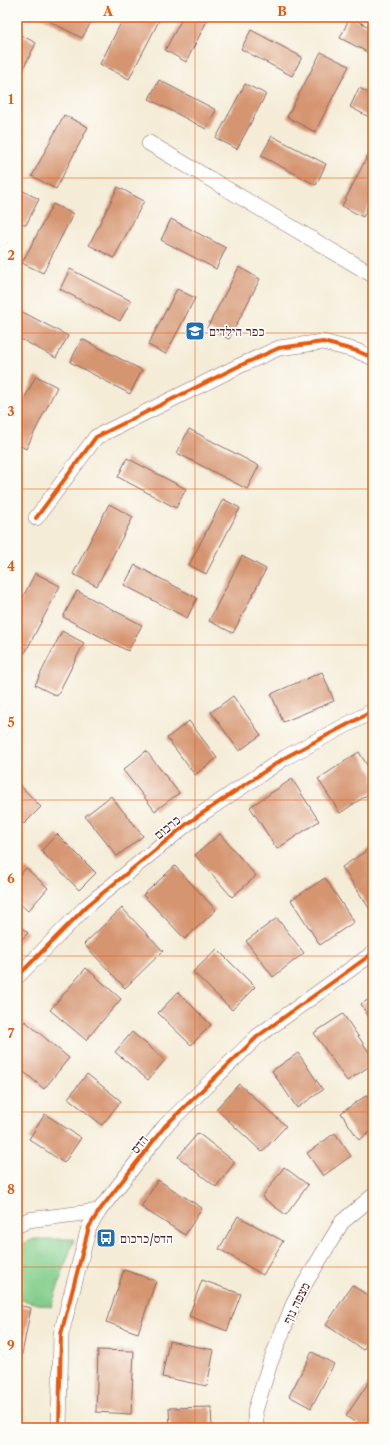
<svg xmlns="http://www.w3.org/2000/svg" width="390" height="1445" font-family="'Libre Caslon Text','Frank Ruhl Libre',serif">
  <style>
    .green { fill: #83ce8c; stroke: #66765c }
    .building { fill: #d59571 }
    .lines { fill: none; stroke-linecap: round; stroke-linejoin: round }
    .minor-casing { stroke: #866767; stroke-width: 16 }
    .minor { stroke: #fff; stroke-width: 15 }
    .cycleway-casing { stroke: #fdfcf7; stroke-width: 6 }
    .cycleway { stroke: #e8590c; stroke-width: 4 }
    .grid { fill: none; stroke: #e8590c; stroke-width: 1; stroke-opacity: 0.55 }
    .labels { text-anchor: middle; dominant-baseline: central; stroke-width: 3.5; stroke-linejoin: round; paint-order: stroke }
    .poi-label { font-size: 13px; fill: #4a1f2b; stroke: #fdfcf7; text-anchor: start }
    .street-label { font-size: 13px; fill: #4a1f2b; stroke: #fdfcf7 }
    .neatline { fill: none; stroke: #e8590c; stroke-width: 1.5 }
    .grid-label { font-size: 13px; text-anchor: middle; font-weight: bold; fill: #e8590c }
  </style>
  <rect width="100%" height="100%" fill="#fdfcf7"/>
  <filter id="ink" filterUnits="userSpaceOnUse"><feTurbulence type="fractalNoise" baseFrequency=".025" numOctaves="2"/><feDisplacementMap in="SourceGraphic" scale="8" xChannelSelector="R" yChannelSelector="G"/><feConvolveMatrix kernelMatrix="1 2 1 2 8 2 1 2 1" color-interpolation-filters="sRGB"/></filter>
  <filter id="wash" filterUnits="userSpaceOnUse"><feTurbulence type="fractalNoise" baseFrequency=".012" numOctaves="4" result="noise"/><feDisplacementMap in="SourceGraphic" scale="16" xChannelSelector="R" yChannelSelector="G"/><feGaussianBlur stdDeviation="0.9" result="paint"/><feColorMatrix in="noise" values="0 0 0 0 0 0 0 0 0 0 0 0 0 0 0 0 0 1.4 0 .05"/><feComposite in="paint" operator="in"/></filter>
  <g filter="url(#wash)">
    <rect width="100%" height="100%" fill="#f4ecd7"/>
    <!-- green -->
    <polygon class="green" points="34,1239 74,1239 51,1307 17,1299 17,1246"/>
    <g id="blocks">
      <!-- building -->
      <g class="building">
        <polygon points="41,17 94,17 82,38"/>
        <polygon points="124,17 161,17 129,79 100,64"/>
        <polygon points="183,17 209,17 186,62 165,50"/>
        <polygon points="350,17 373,29 373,55 340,38"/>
        <polygon points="251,30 302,57 292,76 241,49"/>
        <polygon points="17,33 36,43 17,81"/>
        <polygon points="321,52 349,66 315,132 287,117"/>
        <polygon points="159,80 216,110 206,129 149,99"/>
        <polygon points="245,84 266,94 237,149 216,138"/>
        <polygon points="359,88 373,95 373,119 350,107"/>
        <polygon points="64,115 88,127 56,189 32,176"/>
        <polygon points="272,136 326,164 316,185 261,156"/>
        <polygon points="369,153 373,155 373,198 363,217 342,206"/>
        <polygon points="118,187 144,201 114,258 89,245"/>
        <polygon points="17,188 39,199 26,225 17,220"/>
        <polygon points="53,204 73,214 43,273 22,263"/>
        <polygon points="171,219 226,248 216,269 161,240"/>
        <polygon points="239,267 260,279 229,339 207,328"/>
        <polygon points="70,269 131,301 120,321 60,289"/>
        <polygon points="177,289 195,298 166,354 148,345"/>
        <polygon points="17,309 68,336 56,358 17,337"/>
        <polygon points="82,339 142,370 130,394 70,362"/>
        <polygon points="36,376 57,387 26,449 17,444 17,412"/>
        <polygon points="189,429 259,466 247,489 177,453"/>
        <polygon points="127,458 186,489 176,508 118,477"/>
        <polygon points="223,499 240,508 206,574 189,565"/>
        <polygon points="109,504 133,517 97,586 73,574"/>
        <polygon points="242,556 266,569 233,633 209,621"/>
        <polygon points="135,565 197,598 187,618 124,585"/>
        <polygon points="35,573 60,586 25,653 17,649 17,609"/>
        <polygon points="77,591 142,625 128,651 63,617"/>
        <polygon points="62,631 84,643 57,696 35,685"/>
        <polygon points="322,672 334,701 283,722 271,694"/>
        <polygon points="233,696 261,735 239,751 211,712"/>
        <polygon points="189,721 217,758 195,775 167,738"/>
        <polygon points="146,751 179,793 155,811 123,770"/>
        <polygon points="359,752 373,775 373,791 340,813 318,779"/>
        <polygon points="292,779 319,821 277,849 250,807"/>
        <polygon points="17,782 41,807 24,824 17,817"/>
        <polygon points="111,796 143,836 117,856 85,816"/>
        <polygon points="57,834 96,873 79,890 41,851"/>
        <polygon points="220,834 256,876 232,897 195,855"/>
        <polygon points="372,847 373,848 373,914 342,867"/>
        <polygon points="175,866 216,910 185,939 143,895"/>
        <polygon points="26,868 48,888 28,911 17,901 17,878"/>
        <polygon points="325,878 354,922 320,945 291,900"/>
        <polygon points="122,908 163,951 125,988 84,944"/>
        <polygon points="277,918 304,953 273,977 246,941"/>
        <polygon points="17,923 28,933 17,944"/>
        <polygon points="217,949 255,987 232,1010 193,972"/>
        <polygon points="86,968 121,999 86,1040 50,1010"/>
        <polygon points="178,992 211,1025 191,1045 158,1013"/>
        <polygon points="373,997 373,1024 361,1004"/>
        <polygon points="343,1014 373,1058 373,1064 347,1081 314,1033"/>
        <polygon points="25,1021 69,1058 44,1089 17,1066 17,1031"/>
        <polygon points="132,1032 165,1060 148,1080 115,1052"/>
        <polygon points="298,1053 323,1090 297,1108 272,1071"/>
        <polygon points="87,1074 121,1101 102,1125 68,1098"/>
        <polygon points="239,1084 286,1126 262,1152 216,1109"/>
        <polygon points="367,1095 373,1105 373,1130 359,1140 341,1113"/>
        <polygon points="45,1114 81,1138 64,1163 29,1139"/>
        <polygon points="198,1133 235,1162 216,1187 178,1157"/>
        <polygon points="335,1133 351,1156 323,1176 307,1153"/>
        <polygon points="284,1167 308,1185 286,1215 262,1197"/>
        <polygon points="158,1180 202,1208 185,1235 141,1207"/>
        <polygon points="238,1216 283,1241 263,1275 219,1249"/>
        <polygon points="124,1270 156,1281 138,1333 106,1322"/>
        <polygon points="202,1280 241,1294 227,1331 189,1316"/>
        <polygon points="352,1285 373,1299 373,1335 363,1350 326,1325"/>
        <polygon points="17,1305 31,1308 21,1359 17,1358"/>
        <polygon points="169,1341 214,1350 207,1386 162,1377"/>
        <polygon points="98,1350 134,1351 131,1414 96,1412"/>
        <polygon points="312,1352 334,1364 311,1408 289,1396"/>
        <polygon points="369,1382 373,1385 373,1426 372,1428 363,1428 346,1416"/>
        <polygon points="211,1407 212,1428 170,1428 169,1408"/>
      </g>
    </g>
  </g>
  <g filter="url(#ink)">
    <use href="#blocks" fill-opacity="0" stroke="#866767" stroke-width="1"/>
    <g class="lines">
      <defs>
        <g id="minor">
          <polyline points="149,143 373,275"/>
          <polyline points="36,518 96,437 239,366 279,348 323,342 357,351 373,358"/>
          <polyline points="17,977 87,906 188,823 286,757 373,711"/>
          <polyline points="17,1226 28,1220 99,1211"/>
          <polyline points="59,1428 61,1334 89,1227 99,1211 165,1126 258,1036 373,953"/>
          <polyline points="256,1428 255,1411 270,1363 295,1300 342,1222 373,1196"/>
        </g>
      </defs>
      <!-- minor casing -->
      <use href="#minor" class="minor-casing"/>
      <!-- minor -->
      <use href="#minor" class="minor"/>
      <defs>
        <g id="cycleway">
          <polyline points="36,518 96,437 239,366 279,348 323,342 357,351 373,358"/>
          <polyline points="17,977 87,906 188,823 286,757 373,711"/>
          <polyline points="59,1428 61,1334 89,1227 99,1211 165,1126 258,1036 373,953"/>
        </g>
      </defs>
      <!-- cycleway casing -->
      <use href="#cycleway" class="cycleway-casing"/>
      <!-- cycleway -->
      <use href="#cycleway" class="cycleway"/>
    </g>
  </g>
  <!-- grid -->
  <path class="grid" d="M195 17V1428M17 178H373M17 333H373M17 489H373M17 645H373M17 800H373M17 956H373M17 1112H373M17 1267H373"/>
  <!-- icons -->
  <defs>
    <symbol id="school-square" viewBox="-11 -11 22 22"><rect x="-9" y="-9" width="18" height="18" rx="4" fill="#1f6fb2" stroke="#fdfcf7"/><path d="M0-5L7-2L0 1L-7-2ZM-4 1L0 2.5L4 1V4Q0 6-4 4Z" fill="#fff"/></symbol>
    <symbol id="bus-square" viewBox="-11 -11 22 22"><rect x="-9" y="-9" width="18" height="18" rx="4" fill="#1f6fb2" stroke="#fdfcf7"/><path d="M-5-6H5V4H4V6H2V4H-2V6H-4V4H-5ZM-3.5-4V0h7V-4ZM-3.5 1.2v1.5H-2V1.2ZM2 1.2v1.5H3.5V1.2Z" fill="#fff"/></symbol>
  </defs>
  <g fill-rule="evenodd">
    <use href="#school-square" x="184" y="320" width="22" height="22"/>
    <use href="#bus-square" x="95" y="1227" width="22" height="22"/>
  </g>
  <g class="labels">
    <!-- poi labels -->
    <g class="poi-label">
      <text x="209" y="331">כפר הילדים</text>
      <text x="120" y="1238">הדס/כרכום</text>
    </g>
    <!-- street labels -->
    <g class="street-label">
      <text transform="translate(167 827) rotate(-39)">כרכום</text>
      <text transform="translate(139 1144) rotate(-52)">הדס</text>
      <text transform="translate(296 1303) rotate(-64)">מצפה נוף</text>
    </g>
  </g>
  <!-- margin -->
  <rect width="390" height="1445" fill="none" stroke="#fdfcf7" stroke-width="44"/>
  <rect x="22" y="22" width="346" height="1401" class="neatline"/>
  <g class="grid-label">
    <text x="108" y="16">A</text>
    <text x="282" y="16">B</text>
    <text x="11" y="104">1</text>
    <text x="11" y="260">2</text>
    <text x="11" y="416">3</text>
    <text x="11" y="571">4</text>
    <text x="11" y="727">5</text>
    <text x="11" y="883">6</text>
    <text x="11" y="1038">7</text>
    <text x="11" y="1194">8</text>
    <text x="11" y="1350">9</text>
  </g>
</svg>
